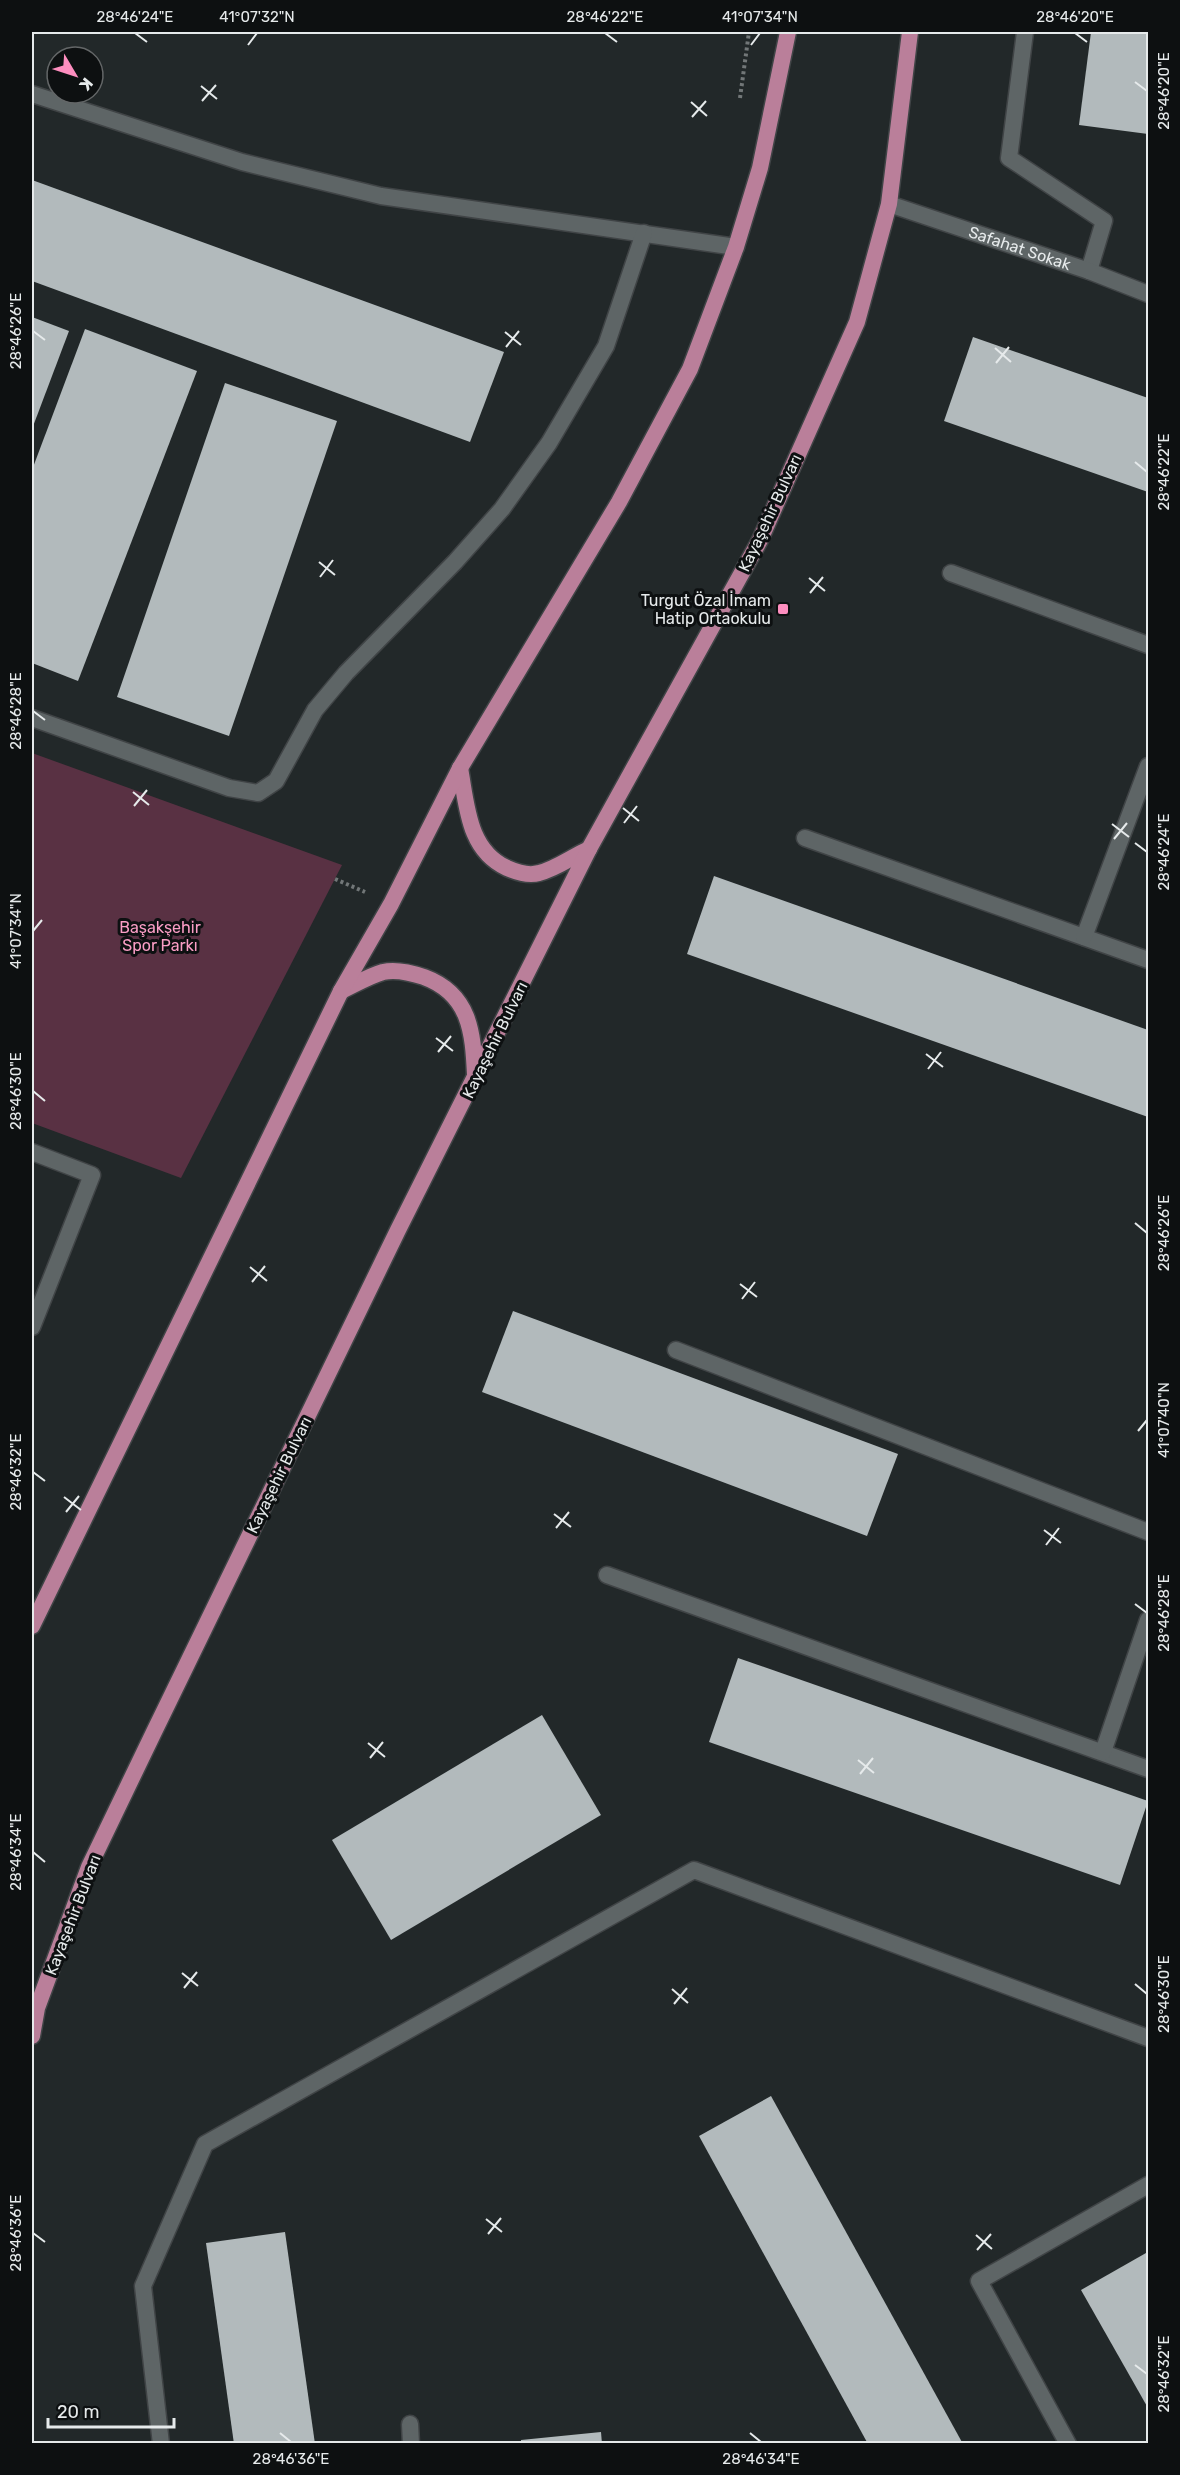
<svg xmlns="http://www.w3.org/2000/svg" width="1180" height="2475" font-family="Rubik,sans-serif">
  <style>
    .green { fill: #593143 }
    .building { fill: #b2babc }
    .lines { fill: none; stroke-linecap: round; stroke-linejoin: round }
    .service-casing { stroke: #404446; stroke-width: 19 }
    .minor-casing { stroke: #404446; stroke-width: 19 }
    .primary-casing { stroke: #404446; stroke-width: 19 }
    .path { stroke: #727778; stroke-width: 4; stroke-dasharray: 3 3; stroke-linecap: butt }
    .service { stroke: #5e6566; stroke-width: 16 }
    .minor { stroke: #5e6566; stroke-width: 16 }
    .primary { stroke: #ba7f9a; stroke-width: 16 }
    .ticks { fill: none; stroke: #e6eaeb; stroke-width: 2 }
    .poi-dot { fill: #fd8ebf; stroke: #0d1011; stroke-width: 2 }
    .labels { text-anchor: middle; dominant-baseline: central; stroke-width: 6; stroke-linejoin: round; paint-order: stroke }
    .street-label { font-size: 16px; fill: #e6eaeb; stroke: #0d1011 }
    .poi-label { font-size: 16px; fill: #e6eaeb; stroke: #0d1011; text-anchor: end }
    .park-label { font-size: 16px; fill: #fa9dc5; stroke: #0d1011 }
    .neatline { fill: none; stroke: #e6eaeb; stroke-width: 2 }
    .ticks-label { font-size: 15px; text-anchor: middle; fill: #e6eaeb }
  </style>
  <rect width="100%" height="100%" fill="#222829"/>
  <!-- green -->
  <polygon class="green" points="32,753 342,865 181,1178 32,1123"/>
  <!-- building -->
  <g class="building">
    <polygon points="1091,32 1148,32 1148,134 1079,125"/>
    <polygon points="32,180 504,352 470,442 32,281"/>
    <polygon points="32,317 69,331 32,429"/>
    <polygon points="85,329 197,371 78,681 32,663 32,470"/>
    <polygon points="973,337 1148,398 1148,492 944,421"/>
    <polygon points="225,383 337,421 229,736 117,697"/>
    <polygon points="714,876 1148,1030 1148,1117 687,954"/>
    <polygon points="513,1311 898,1454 867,1536 482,1392"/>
    <polygon points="738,1658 1148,1801 1120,1885 709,1742"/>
    <polygon points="542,1715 601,1815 391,1940 332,1840"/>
    <polygon points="771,2096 963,2444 868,2444 699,2136"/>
    <polygon points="285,2232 315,2444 234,2444 206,2243"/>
    <polygon points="1146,2253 1148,2258 1148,2408 1081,2290"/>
    <polygon points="601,2432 602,2444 521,2444 521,2440"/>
  </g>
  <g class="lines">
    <defs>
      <g id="service">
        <polyline points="1025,32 1009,158 1104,221 1089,271"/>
        <polyline points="32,94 242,162 381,196 736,247"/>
        <polyline points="951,573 1148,645"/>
        <polyline points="32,718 229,788 258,793 276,781 315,710 346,673 455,562 502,509 549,443 606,346 644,233"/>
        <polyline points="805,838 1148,960"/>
        <polyline points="1084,937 1148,766"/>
        <polyline points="32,1152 92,1175 32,1327"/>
        <polyline points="676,1350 1148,1532"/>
        <polyline points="607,1575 1148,1769"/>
        <polyline points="1103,1752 1148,1620"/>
        <polyline points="410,2424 411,2444"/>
        <polyline points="161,2444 143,2286 205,2144 694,1870 1148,2038"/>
        <polyline points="1068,2444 979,2281 1148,2185"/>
      </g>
      <g id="minor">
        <path id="s1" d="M889 204 1089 271 1148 294"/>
      </g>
      <g id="primary">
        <path d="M460 768C467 806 468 850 507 868 516 872 529 876 539 873 556 869 573 856 589 849"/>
        <path d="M341 991C354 985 369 976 383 972 396 969 412 973 424 977 470 994 473 1032 475 1075"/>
        <polyline points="32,1626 341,991 391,904 460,768 619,502 690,369 736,247 760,168 788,32"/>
        <polyline points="32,2036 37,2008 89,1867 153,1734 398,1230 589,849 760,540 857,322 889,204 910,32"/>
      </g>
    </defs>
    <!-- service casing -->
    <use href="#service" class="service-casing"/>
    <!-- minor casing -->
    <use href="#minor" class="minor-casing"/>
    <!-- primary casing -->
    <use href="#primary" class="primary-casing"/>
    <!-- path -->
    <g class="path">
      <polyline points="740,98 749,32"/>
      <polyline points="335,879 365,892"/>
    </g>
    <!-- service -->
    <use href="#service" class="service"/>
    <!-- minor -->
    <use href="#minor" class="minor"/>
    <!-- primary -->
    <use href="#primary" class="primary"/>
  </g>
  <!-- ticks -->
  <path class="ticks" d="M135 33 147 42M605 33 617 42M1075 33 1087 42M248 45 257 33M751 45 760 33M1135 82 1147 91M201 86 217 99M202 101 216 85M691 102 707 116M692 117 706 101M33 331 45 340M505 332 521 345M506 347 519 331M995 348 1011 362M996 363 1009 347M1135 462 1147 472M319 562 335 575M320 577 333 560M809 578 825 591M810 593 823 577M33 711 45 720M133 792 149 805M134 806 147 790M623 808 639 821M624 823 637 806M1112 824 1129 837M1114 839 1127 823M1135 843 1147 852M33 931 42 920M436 1038 453 1051M438 1052 451 1036M926 1054 943 1067M928 1069 941 1052M33 1091 45 1101M1135 1223 1147 1233M250 1267 267 1281M252 1282 265 1266M740 1284 757 1297M742 1299 755 1282M1138 1431 1147 1420M33 1472 45 1481M64 1497 81 1510M66 1512 79 1496M554 1514 571 1527M556 1528 569 1512M1044 1530 1061 1543M1046 1545 1059 1528M1135 1604 1147 1613M368 1743 385 1757M370 1758 383 1742M858 1760 874 1773M860 1774 873 1758M33 1852 45 1862M182 1973 198 1986M1135 1984 1147 1994M184 1988 197 1972M672 1989 688 2003M674 2004 687 1988M486 2219 502 2232M33 2233 45 2242M488 2234 501 2218M976 2235 992 2249M977 2250 991 2234M1135 2365 1147 2374M280 2433 291 2442M750 2433 761 2442"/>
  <!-- markers -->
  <rect class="poi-dot" x="777" y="603" width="12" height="12" rx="3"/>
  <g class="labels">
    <!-- street labels -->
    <g class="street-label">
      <text stroke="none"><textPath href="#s1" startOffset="138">Safahat Sokak</textPath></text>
      <text transform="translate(770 513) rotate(-65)">Kayaşehir Bulvarı</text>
      <text transform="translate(495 1040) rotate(-64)">Kayaşehir Bulvarı</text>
      <text transform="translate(279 1475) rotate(-64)">Kayaşehir Bulvarı</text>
      <text transform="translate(73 1915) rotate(-69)">Kayaşehir Bulvarı</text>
    </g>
    <!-- poi labels -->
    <g class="poi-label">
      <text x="771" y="600">Turgut Özal İmam<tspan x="771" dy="18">Hatip Ortaokulu</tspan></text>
    </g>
    <!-- park labels -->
    <g class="park-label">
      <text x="160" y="927">Başakşehir<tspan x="160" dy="18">Spor Parkı</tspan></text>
    </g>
  </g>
  <!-- border -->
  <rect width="1180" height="2475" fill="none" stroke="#0d1011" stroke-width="66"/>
  <!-- north arrow -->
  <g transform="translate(75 75) rotate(129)"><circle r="28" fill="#0d1011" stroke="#646768" stroke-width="1.5"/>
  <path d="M0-4.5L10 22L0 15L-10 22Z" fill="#fd8ebf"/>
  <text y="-9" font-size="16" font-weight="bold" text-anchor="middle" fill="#e6eaeb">K</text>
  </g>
  <!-- scale -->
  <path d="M48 2418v9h126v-9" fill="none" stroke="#e6eaeb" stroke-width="3"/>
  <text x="57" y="2418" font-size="18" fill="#e6eaeb" stroke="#0d1011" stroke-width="4.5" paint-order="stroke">20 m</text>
  <rect x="33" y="33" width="1114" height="2409" class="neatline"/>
  <g class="ticks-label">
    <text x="135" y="22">28°46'24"E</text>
    <text x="257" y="22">41°07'32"N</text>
    <text x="605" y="22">28°46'22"E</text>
    <text x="760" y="22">41°07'34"N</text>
    <text x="1075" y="22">28°46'20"E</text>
    <text transform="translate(1164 91) rotate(-90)" y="5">28°46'20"E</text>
    <text transform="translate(16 331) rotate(-90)" y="5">28°46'26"E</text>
    <text transform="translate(1164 472) rotate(-90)" y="5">28°46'22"E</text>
    <text transform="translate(16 711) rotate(-90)" y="5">28°46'28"E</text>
    <text transform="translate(1164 852) rotate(-90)" y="5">28°46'24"E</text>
    <text transform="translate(16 931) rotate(-90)" y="5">41°07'34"N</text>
    <text transform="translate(16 1091) rotate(-90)" y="5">28°46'30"E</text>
    <text transform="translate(1164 1233) rotate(-90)" y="5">28°46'26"E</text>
    <text transform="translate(1164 1420) rotate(-90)" y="5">41°07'40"N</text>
    <text transform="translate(16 1472) rotate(-90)" y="5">28°46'32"E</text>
    <text transform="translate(1164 1613) rotate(-90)" y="5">28°46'28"E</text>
    <text transform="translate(16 1852) rotate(-90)" y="5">28°46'34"E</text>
    <text transform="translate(1164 1994) rotate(-90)" y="5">28°46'30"E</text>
    <text transform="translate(16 2233) rotate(-90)" y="5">28°46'36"E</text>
    <text transform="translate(1164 2374) rotate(-90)" y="5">28°46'32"E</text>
    <text x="291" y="2464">28°46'36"E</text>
    <text x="761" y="2464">28°46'34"E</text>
  </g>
</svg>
